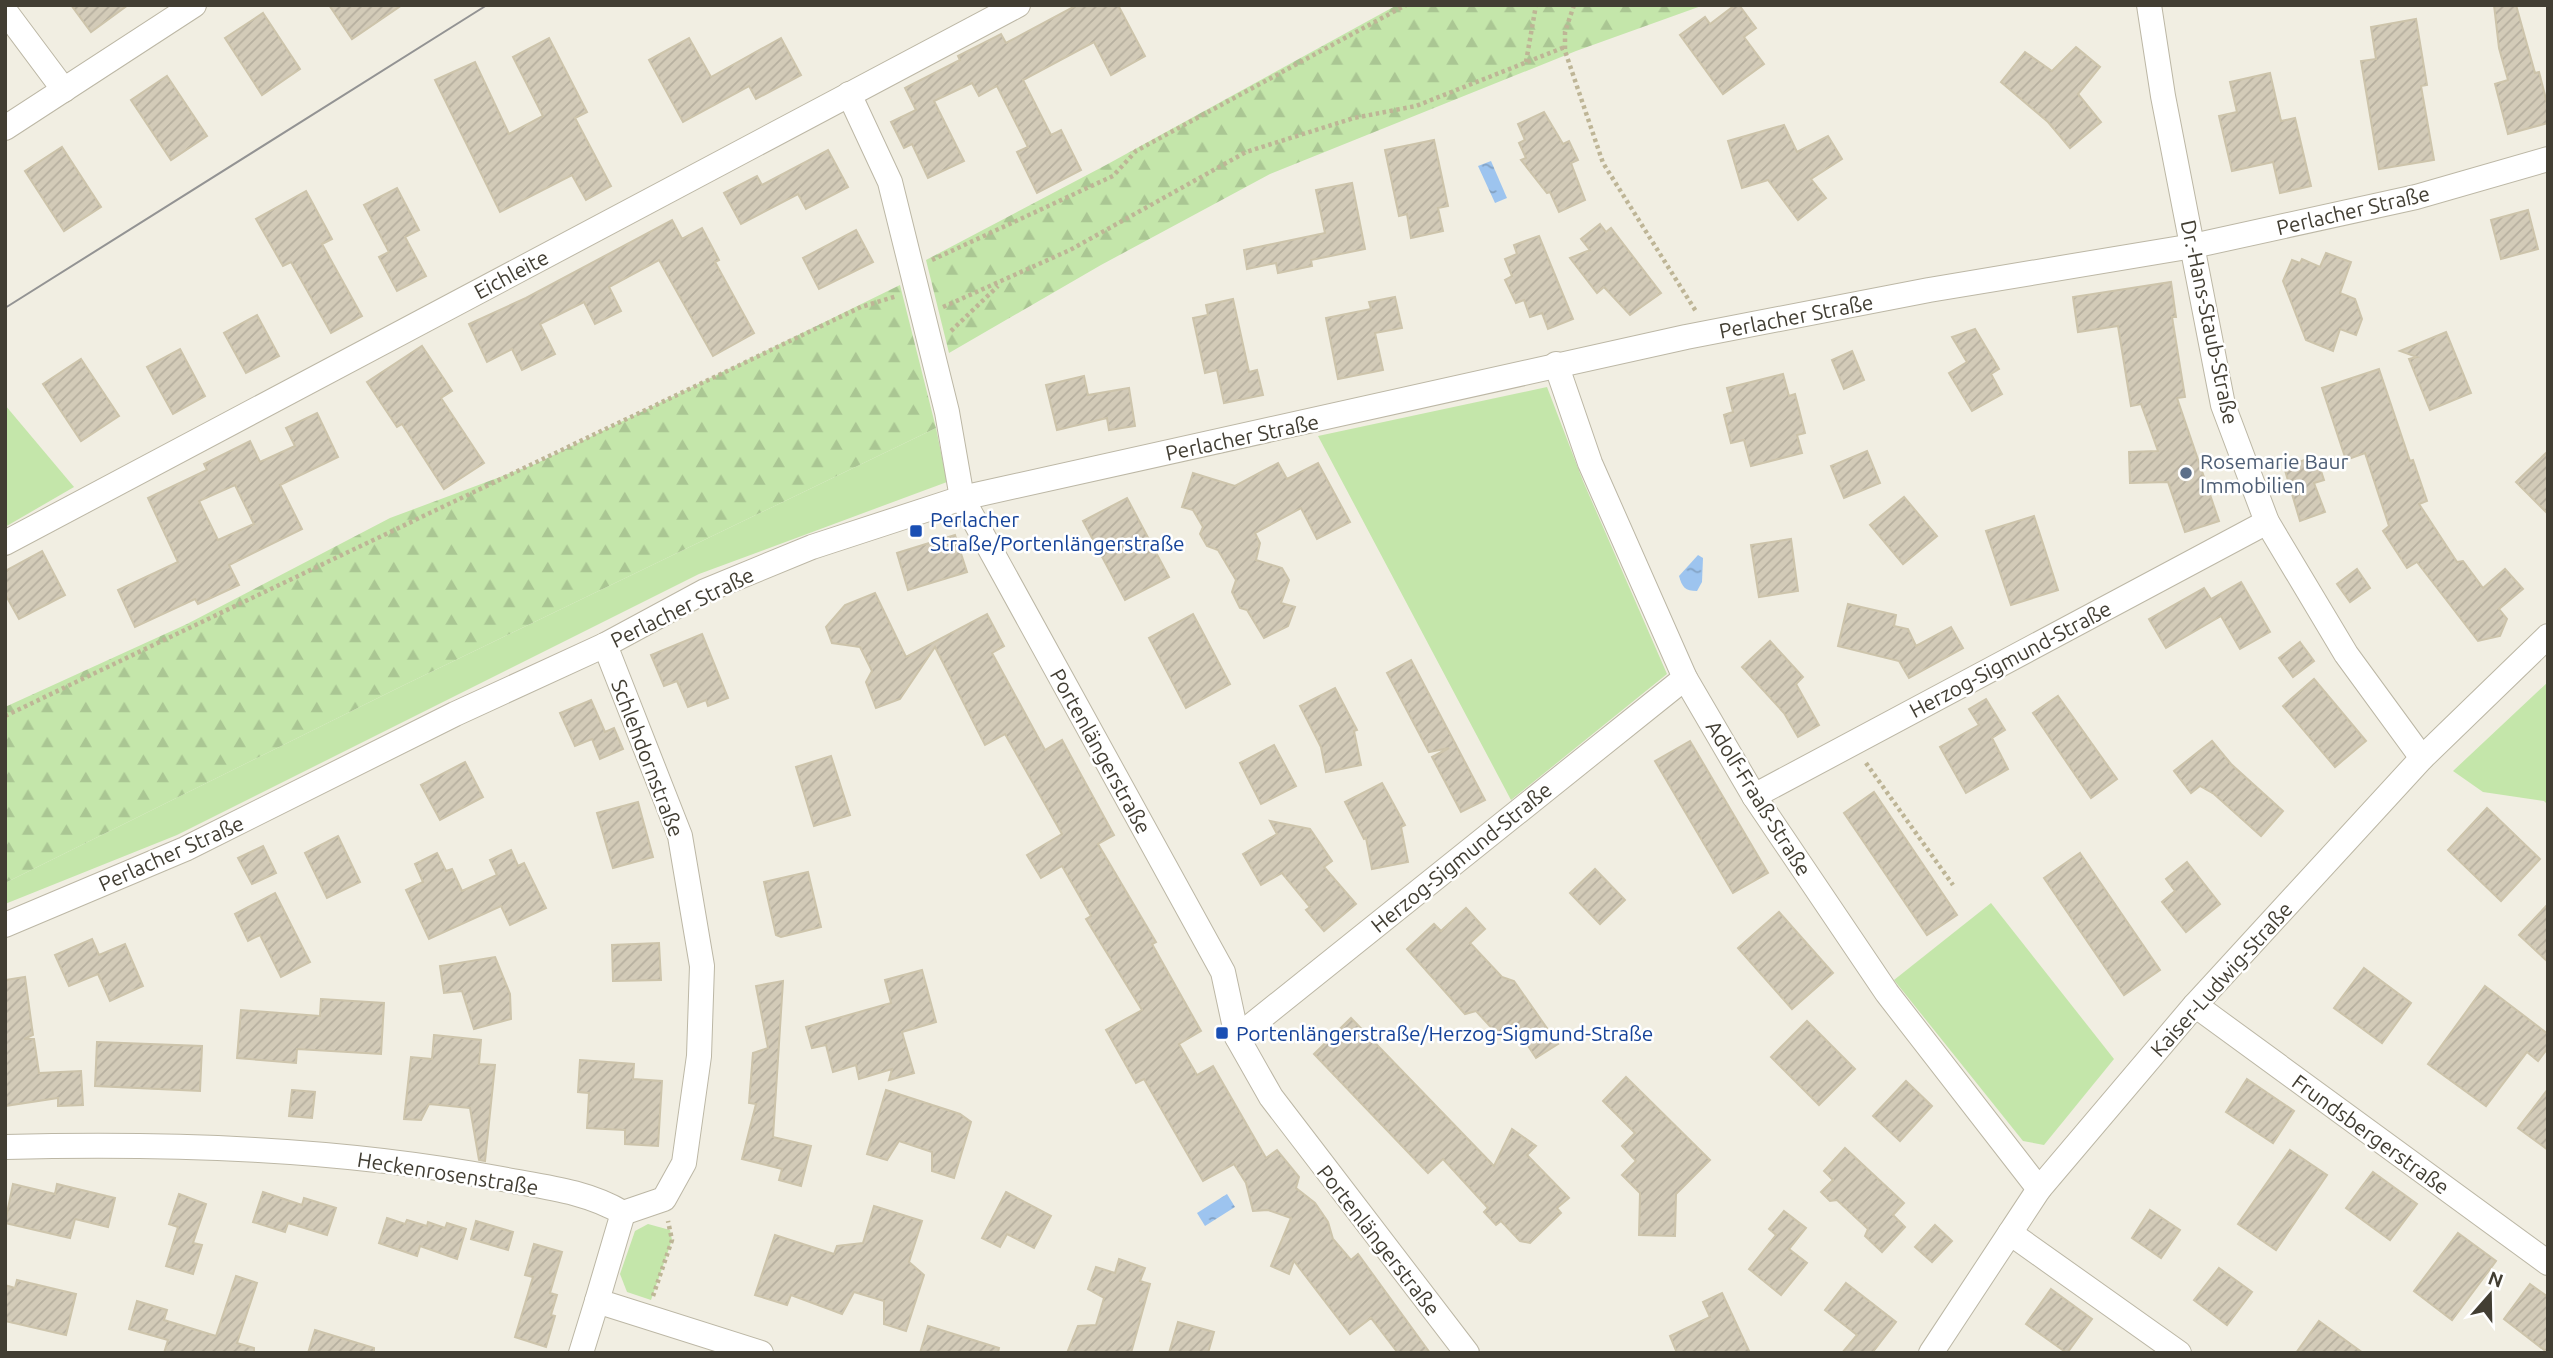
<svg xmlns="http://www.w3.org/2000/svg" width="2553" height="1358" font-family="Ubuntu,sans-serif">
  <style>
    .green { fill: #c4e6aa }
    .forest { fill: url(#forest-firs) }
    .water { fill: url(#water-ripples) }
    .building { fill: url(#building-hatch); stroke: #cdc4ab; stroke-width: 2; fill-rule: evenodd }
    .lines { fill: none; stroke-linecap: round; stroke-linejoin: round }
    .street-casing { stroke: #bcb7a5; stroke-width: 26 }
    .path { stroke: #beb596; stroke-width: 4.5; stroke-dasharray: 3.5 3.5; stroke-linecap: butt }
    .street { stroke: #fff; stroke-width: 24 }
    .tram { stroke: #939393; stroke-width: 2 }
    .service-dot { fill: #5c6f8a; stroke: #fff; stroke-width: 2.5 }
    .transit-dot { fill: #1a4fb4; stroke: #fff; stroke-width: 2.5 }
    .labels { text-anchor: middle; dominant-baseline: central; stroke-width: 5; stroke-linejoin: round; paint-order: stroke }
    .street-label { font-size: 21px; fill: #423e33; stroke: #fff }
    .service-label { font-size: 21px; fill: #4e5e75; stroke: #fff; text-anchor: start }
    .transit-label { font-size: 21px; fill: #164399; stroke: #fff; text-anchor: start }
  </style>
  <defs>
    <pattern id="forest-firs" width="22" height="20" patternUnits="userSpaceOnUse" patternTransform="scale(1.75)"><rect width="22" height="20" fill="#c4e6aa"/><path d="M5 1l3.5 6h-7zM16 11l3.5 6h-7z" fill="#aac693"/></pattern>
    <pattern id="water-ripples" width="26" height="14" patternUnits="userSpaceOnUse" patternTransform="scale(1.75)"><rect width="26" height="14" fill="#9dc4ef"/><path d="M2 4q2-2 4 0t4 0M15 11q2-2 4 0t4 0" fill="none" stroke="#82a1c2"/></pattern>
    <pattern id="building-hatch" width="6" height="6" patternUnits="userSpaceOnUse" patternTransform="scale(1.75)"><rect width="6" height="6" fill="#d3cbb8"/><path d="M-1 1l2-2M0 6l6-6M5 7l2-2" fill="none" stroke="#b6af9f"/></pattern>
  </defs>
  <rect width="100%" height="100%" fill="#f1eee2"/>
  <!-- green -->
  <g class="green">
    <polygon points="1547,387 1583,481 1667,674 1511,800 1318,436"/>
    <polygon points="5,405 74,487 5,527"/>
    <polygon points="936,428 947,482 699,574 177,835 5,904 5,883 400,687"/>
    <polygon points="2548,682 2548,805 2544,801 2483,792 2453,771"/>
    <polygon points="1991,903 2114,1059 2044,1145 2023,1141 1894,980"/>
    <polygon points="648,1224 670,1230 672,1240 651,1300 627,1292 620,1274 635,1231"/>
  </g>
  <!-- forest -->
  <g class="forest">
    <polygon points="1397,5 1704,5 1576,51 1270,174 1101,265 949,353 926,260 1106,165"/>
    <polygon points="900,285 936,428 400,687 5,883 5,707 187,624 390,518 535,464"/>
  </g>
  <!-- water -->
  <g class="water">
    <polygon points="1491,161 1507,198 1495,203 1478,166"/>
    <path d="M1698 555 1703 558 1702 582 1697 591C1685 591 1682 587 1679 576Z"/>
    <polygon points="1227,1194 1235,1207 1205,1226 1197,1213"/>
  </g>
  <!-- building -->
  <g class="building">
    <polygon points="71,5 128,5 91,32"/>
    <polygon points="329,5 402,5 352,39"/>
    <polygon points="1077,5 1118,5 1145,56 1111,75 1094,42 1023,80 1051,135 1061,130 1081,170 1037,193 1017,152 1028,147 997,86 979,96 972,83 934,101 964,161 928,178 912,144 904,148 891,122 916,110 905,88 960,60 958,56 1001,34 1006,43"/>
    <polygon points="1735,5 1739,5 1756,28 1744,37 1764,64 1723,94 1680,35 1705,17 1710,24"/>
    <polygon points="2494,5 2516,5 2535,73 2539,72 2548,107 2548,123 2508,134 2495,84 2508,80 2499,48"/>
    <polygon points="263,13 300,69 262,95 225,38"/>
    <polygon points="2416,19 2427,85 2421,86 2434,160 2379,169 2361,61 2376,59 2371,27"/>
    <polygon points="549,38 587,112 575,118 611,186 586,200 572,175 500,212 435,80 475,62 509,134 543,116 513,57"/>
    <polygon points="689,38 711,77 781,38 801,75 756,99 749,86 683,122 649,60"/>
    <polygon points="2076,47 2100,67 2078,94 2101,122 2070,148 2048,122 2001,82 2025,52 2052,71"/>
    <polygon points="2270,73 2281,121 2295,118 2311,186 2280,193 2273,162 2232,171 2219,116 2237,112 2230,82"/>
    <polygon points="167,76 207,136 171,160 131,100"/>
    <polygon points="1544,112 1563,144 1569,141 1578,160 1571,163 1585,200 1559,212 1550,192 1547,193 1521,160 1526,158 1519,143 1525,140 1518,124"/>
    <polygon points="1784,125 1797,152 1828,136 1842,159 1811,179 1826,198 1798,220 1768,180 1742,188 1728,141"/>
    <polygon points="1434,140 1448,206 1438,208 1443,231 1411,238 1407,214 1399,216 1385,150"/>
    <polygon points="62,147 101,207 64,231 25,171"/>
    <polygon points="828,150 848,187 806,209 798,194 741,224 724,193 757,176 762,185"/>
    <polygon points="1352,183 1365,249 1311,260 1312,266 1278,273 1276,263 1247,269 1244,250 1325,233 1316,190"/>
    <polygon points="397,188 419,230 405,237 426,276 397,291 379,257 389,252 364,205"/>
    <polygon points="306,191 332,239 322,244 362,316 331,333 291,262 283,266 256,219"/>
    <polygon points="2528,210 2538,249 2501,259 2491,220"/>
    <polygon points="672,220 682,239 702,228 719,260 715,262 754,333 713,356 659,260 609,287 621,311 595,324 584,302 540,324 555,354 522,370 512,349 487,362 469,324 526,298"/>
    <polygon points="1600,224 1606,232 1611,228 1661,293 1630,315 1604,287 1597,293 1570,258 1590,250 1581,239"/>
    <polygon points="856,230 873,262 819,289 803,258"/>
    <polygon points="1539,236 1573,319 1548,329 1542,313 1530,317 1524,300 1516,303 1505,280 1512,276 1505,259 1517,254 1514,245"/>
    <polygon points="2326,253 2351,262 2340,293 2355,299 2362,319 2356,335 2340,329 2333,351 2306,340 2283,281 2292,260 2300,263 2302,259 2320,267"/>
    <polygon points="2171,282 2176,317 2172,317 2185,397 2177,398 2219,521 2185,532 2168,482 2130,483 2129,452 2158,451 2141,404 2131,406 2118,326 2078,332 2073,297"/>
    <polygon points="1395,297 1402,328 1375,333 1383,370 1338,379 1326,318 1371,309 1369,302"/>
    <polygon points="1233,299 1249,372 1257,370 1263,395 1224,403 1217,370 1205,373 1193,318 1208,315 1206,305"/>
    <polygon points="257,315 279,356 246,373 224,333"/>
    <polygon points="1975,329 1999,369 1991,374 2002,394 1972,411 1949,373 1967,362 1952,337"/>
    <polygon points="2446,332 2471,393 2430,410 2409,359 2417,357 2400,351"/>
    <polygon points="422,346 452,391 441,398 484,463 444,489 402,424 397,427 367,382"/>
    <polygon points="180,349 205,396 173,414 147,367"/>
    <polygon points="1852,351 1864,380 1844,389 1832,360"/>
    <polygon points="81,359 119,416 81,441 43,384"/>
    <polygon points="2379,369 2410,461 2413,460 2427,501 2419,504 2457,562 2463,561 2483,588 2505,569 2523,589 2499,609 2507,619 2500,636 2478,641 2417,562 2407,568 2383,531 2389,526 2365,453 2346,460 2322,388"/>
    <polygon points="1783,374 1789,396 1795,394 1805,433 1797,435 1802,453 1751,466 1744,440 1731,443 1724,415 1733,412 1727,388"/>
    <polygon points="1084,376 1088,395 1129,388 1135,426 1109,430 1107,418 1057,430 1046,385"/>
    <path d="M317 413 338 457 280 485 302 529 229 565 239 585 198 604 195 599 135 627 118 590 178 562 148 498 207 470 204 464 250 441 260 462 295 446 286 428ZM235 485 254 524 218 540 199 501Z"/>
    <polygon points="1867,451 1880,483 1844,498 1831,466"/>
    <polygon points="2548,451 2548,514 2516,482"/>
    <polygon points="2316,456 2324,480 2314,483 2325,512 2300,521 2284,467"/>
    <polygon points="1278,463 1287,479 1318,463 1350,522 1317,539 1301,508 1255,533 1260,543 1256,560 1282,568 1289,580 1281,603 1295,607 1288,626 1264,638 1247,610 1240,608 1232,592 1236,580 1218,550 1207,546 1200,534 1203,527 1193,510 1182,507 1193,473 1235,486"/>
    <polygon points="1904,497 1937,536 1903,564 1870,525"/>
    <polygon points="1127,498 1169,577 1125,600 1083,521"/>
    <polygon points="2034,516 2058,590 2011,605 1986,531"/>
    <polygon points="955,535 967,572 908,590 897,553"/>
    <polygon points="1791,539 1798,591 1759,597 1751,545"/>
    <polygon points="42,551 65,595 19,619 5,594 5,571"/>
    <polygon points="2357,569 2370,588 2350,602 2337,584"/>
    <polygon points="2241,582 2270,632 2240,649 2221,616 2166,648 2149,619 2204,588 2211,599"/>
    <polygon points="875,593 906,657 987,614 1004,646 992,653 1045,750 1062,740 1114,835 1098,844 1156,942 1152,944 1201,1031 1179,1044 1197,1075 1213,1066 1266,1158 1277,1150 1299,1177 1296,1188 1315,1203 1328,1222 1333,1239 1351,1260 1358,1254 1430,1353 1398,1353 1371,1318 1350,1334 1294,1261 1289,1274 1271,1266 1291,1218 1268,1210 1253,1211 1246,1183 1234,1164 1203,1181 1144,1079 1136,1083 1106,1030 1142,1010 1086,919 1091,916 1062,866 1041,878 1027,855 1062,834 1005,734 985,745 935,647 900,699 876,708 866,682 872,671 860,647 832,643 826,627 845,605"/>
    <polygon points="1848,604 1896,615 1894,626 1908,629 1916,646 1951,627 1963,648 1909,678 1899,661 1838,646"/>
    <polygon points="1193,614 1230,684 1186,708 1149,638"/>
    <polygon points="702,634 728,698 708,706 706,700 688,707 677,681 664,686 651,655"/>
    <polygon points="1770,641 1803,677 1796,684 1819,725 1798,737 1784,713 1742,667"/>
    <polygon points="2300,642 2314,661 2293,677 2279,658"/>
    <polygon points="1411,660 1485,800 1461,812 1432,757 1449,748 1429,752 1387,673"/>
    <polygon points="2314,679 2366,741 2335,767 2283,706"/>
    <polygon points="1335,688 1357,730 1354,731 1361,765 1326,772 1321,747 1300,706"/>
    <polygon points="2058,696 2117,779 2091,798 2033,713"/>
    <polygon points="1986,699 2005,730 1992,738 2008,769 1966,793 1940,747 1979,725 1969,709"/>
    <polygon points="591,700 605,732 614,728 623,749 600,759 592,739 575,746 560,713"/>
    <polygon points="1690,741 1768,873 1733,893 1655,761"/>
    <polygon points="2212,741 2231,764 2283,811 2261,836 2214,794 2200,786 2191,793 2174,771"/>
    <polygon points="1274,745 1296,786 1261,804 1240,763"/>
    <polygon points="831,756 850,815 814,826 796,767"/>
    <polygon points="465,762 483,797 440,820 421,785"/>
    <polygon points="1382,783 1405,825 1401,827 1408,862 1372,869 1366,838 1364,839 1345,802"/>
    <polygon points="1874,792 1957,915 1927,935 1844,813"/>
    <polygon points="638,802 653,857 613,868 597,813"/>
    <polygon points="2487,808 2540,859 2501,901 2448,850"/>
    <polygon points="1270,821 1310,829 1332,861 1324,867 1356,904 1324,931 1306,910 1310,907 1282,873 1261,885 1243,854 1277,834"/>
    <polygon points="338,836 360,882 327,898 305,853"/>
    <polygon points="263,846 276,873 252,884 238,858"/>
    <polygon points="511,850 518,866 524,863 546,908 510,925 501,906 429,939 406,890 423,882 415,864 437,853 446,871 452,869 462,891 497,875 490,860"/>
    <polygon points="2080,853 2160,970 2124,995 2044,878"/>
    <polygon points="2187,862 2220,904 2186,932 2162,902 2175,891 2166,879"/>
    <polygon points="1595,869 1625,900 1600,924 1570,893"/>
    <polygon points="808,872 821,927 781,937 776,935 764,882"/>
    <polygon points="275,893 310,962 281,977 260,935 248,941 235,914"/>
    <polygon points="2548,904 2548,962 2519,935"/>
    <polygon points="1466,908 1485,929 1470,943 1502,977 1514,981 1558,1044 1536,1058 1513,1023 1499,1036 1476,1011 1465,1014 1407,949 1434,924 1441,931"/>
    <polygon points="1779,912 1833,973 1792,1009 1738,948"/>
    <polygon points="92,939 99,955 125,944 143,986 110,1001 98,974 69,986 55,955"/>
    <polygon points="659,943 661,980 613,981 612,945"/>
    <polygon points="495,957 510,994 511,1019 474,1029 462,991 444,993 440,966"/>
    <polygon points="2364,968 2411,1003 2382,1043 2334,1008"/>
    <polygon points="922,970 936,1022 902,1032 914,1073 889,1080 892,1069 859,1079 856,1065 833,1072 826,1045 812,1048 806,1027 891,1003 885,980"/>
    <polygon points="25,977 33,1035 24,1039 34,1039 39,1073 81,1071 83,1105 58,1106 58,1098 5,1106 5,980"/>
    <polygon points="783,981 773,1137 811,1146 801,1186 779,1180 782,1169 742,1159 756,1104 749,1103 753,1053 768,1048 756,986"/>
    <polygon points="2485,986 2548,1034 2548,1048 2538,1061 2527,1052 2486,1106 2428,1064"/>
    <polygon points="321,999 384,1003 381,1054 297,1049 296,1063 237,1058 241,1010 320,1016"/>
    <polygon points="1351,1018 1494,1166 1512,1129 1536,1146 1527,1155 1569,1198 1557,1208 1561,1213 1530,1243 1520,1241 1501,1221 1496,1225 1484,1212 1488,1208 1443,1159 1428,1173 1314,1054"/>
    <polygon points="1807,1021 1855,1069 1819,1105 1771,1057"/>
    <polygon points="434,1035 481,1040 479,1064 495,1065 485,1161 479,1160 470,1108 429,1104 421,1120 404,1119 411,1057 432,1059"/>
    <polygon points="97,1042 202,1046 200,1091 95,1086"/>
    <polygon points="580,1060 634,1064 633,1079 662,1081 658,1146 625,1144 625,1130 587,1128 589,1093 578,1092"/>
    <polygon points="1626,1077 1710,1160 1676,1194 1675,1236 1639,1235 1640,1193 1622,1175 1636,1161 1622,1146 1635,1133 1603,1101"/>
    <polygon points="2247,1079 2294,1111 2273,1143 2226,1112"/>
    <polygon points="1906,1081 1932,1106 1900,1141 1873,1116"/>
    <polygon points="2548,1089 2548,1150 2518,1128"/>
    <polygon points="292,1090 315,1092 312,1118 289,1116"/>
    <polygon points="886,1090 960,1114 971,1122 954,1178 932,1171 932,1152 899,1141 887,1160 867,1154"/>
    <polygon points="1845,1148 1904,1203 1893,1215 1905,1227 1882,1252 1865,1236 1868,1229 1837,1200 1830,1201 1821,1192 1833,1180 1824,1171"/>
    <polygon points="2290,1150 2327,1175 2276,1250 2238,1224"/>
    <polygon points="2373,1172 2417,1204 2390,1240 2346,1208"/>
    <polygon points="13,1184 55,1194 57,1184 115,1198 108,1227 75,1219 70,1238 5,1223"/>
    <polygon points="263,1192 302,1205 304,1198 336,1208 327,1235 288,1223 285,1232 253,1222"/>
    <polygon points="1006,1192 1051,1216 1034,1248 1007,1234 1000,1247 982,1238"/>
    <polygon points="179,1194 206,1204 193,1243 202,1245 193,1274 166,1266 178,1227 169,1224"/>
    <polygon points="874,1206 922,1221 909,1262 924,1275 906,1331 884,1324 884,1301 854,1292 842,1314 791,1295 787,1305 755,1295 775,1235 834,1254 837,1246 863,1243"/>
    <polygon points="2150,1210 2180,1230 2161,1258 2132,1238"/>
    <polygon points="1784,1211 1806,1228 1789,1249 1807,1263 1781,1295 1749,1269 1776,1235 1769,1229"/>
    <polygon points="387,1218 405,1224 407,1220 427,1226 428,1222 445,1228 447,1223 466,1229 457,1259 420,1246 417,1256 379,1243"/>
    <polygon points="476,1221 513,1232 508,1250 471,1239"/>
    <polygon points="1935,1225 1952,1241 1932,1262 1915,1247"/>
    <polygon points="2458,1233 2496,1261 2452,1320 2414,1291"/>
    <polygon points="534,1244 562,1252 550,1293 557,1295 551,1315 555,1316 546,1347 515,1337 533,1277 525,1275"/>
    <polygon points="1119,1259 1145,1268 1140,1281 1150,1284 1131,1353 1067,1353 1078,1326 1096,1325 1104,1298 1088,1289 1096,1267 1115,1273"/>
    <polygon points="2219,1268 2252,1292 2227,1325 2194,1300"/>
    <polygon points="236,1276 257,1283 237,1343 254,1348 254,1353 164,1353 168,1340 129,1329 137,1301 167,1310 164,1320 216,1336"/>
    <polygon points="17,1280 76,1294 66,1335 5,1321 5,1285 15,1288"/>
    <polygon points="1846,1283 1896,1322 1872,1353 1842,1353 1857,1335 1825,1310"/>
    <polygon points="2530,1284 2548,1297 2548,1353 2504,1319"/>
    <polygon points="2051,1289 2092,1319 2067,1353 2026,1324"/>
    <polygon points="1722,1293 1750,1353 1677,1353 1670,1336 1710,1317 1703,1302"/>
    <polygon points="2319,1321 2363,1353 2296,1353"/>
    <polygon points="1178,1322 1214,1332 1208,1353 1169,1353"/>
    <polygon points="928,1326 999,1348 998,1353 920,1353"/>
    <polygon points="315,1330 374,1348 374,1353 308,1353"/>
  </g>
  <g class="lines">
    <defs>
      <g id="street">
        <polyline points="2149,5 2163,96 2223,405 2267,522 2346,654 2422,758"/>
        <polyline points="5,11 64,90"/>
        <polyline points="849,94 890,182 947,412 962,498 1223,972 1237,1037 1271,1097 1467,1353"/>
        <polyline points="5,128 194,5"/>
        <polyline points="1556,364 1590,463 1685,678 1754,796 1887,993 2039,1189"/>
        <polyline points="5,543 1018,5"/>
        <polyline points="605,645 680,836 702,966 699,1056 684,1163 664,1199 623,1213"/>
        <polyline points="1754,796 2267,522"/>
        <polyline points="5,925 185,849 455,714 605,645 705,591 812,547 962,498 1686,337 1929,290 2193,246 2416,197 2548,159"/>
        <polyline points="2195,1005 2548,1263"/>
        <polyline points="1237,1037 1685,678"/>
        <path d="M5 1147C171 1143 339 1148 502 1179 544 1187 586 1191 623 1213L597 1301 761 1353"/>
        <polyline points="2010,1233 2179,1353"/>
        <polyline points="581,1353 597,1301"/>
        <polyline points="1931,1353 2039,1189 2195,1005 2422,758 2548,636"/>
      </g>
    </defs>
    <!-- street casing -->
    <use href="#street" class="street-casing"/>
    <!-- path -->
    <g class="path">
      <polyline points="1574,5 1565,32 1565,51 1603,163 1697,313"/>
      <polyline points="1526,62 1536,5"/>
      <polyline points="932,260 1113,176 1136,151 1406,5"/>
      <polyline points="943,307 1070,250 1246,152 1354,118 1416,106 1565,47"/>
      <polyline points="951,331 998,286"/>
      <polyline points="5,716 861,307 897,296"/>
      <polyline points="1866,763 1953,885"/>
      <polyline points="653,1296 672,1240 668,1221"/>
    </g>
    <!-- street -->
    <use href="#street" class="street"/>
    <!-- tram -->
    <polyline class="tram" points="5,308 487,5"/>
  </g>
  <!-- markers -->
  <circle class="service-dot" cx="2186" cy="473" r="7"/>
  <g class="transit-dot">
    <rect x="909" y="524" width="14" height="14" rx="3.5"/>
    <rect x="1215" y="1026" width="14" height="14" rx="3.5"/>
  </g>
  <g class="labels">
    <!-- street labels -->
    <g class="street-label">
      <text transform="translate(2353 210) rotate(-13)">Perlacher Straße</text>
      <text transform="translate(511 274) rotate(-28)">Eichleite</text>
      <text transform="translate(1796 316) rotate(-11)">Perlacher Straße</text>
      <text transform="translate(2210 322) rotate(78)">Dr.-Hans-Staub-Straße</text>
      <text transform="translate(1242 437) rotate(-12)">Perlacher Straße</text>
      <text transform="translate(682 607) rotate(-26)">Perlacher Straße</text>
      <text transform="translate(2010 659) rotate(-28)">Herzog-Sigmund-Straße</text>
      <text transform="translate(1101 751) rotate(61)">Portenlängerstraße</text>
      <text transform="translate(648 758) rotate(69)">Schlehdornstraße</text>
      <text transform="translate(1759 798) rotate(58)">Adolf-Fraaß-Straße</text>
      <text transform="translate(171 853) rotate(-24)">Perlacher Straße</text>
      <text transform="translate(1461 857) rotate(-39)">Herzog-Sigmund-Straße</text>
      <text transform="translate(2221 979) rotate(-48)">Kaiser-Ludwig-Straße</text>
      <text transform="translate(2371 1134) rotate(36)">Frundsbergerstraße</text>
      <text transform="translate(448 1173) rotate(9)">Heckenrosenstraße</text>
      <text transform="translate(1379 1240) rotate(52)">Portenlängerstraße</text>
    </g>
    <!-- service labels -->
    <g class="service-label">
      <text x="2200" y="461">Rosemarie Baur<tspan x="2200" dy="24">Immobilien</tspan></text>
    </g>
    <!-- transit labels -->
    <g class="transit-label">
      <text x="930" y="519">Perlacher<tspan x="930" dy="24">Straße/Portenlängerstraße</tspan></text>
      <text x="1236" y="1033">Portenlängerstraße/Herzog-Sigmund-Straße</text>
    </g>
  </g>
  <!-- border -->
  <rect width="2553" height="1358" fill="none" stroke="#423e33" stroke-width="14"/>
  <!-- north arrow -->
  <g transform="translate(2490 1295) rotate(20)" stroke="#ffffff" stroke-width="5" paint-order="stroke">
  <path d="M0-5L12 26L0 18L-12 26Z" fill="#423e33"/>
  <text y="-10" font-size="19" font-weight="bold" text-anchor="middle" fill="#423e33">N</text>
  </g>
</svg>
